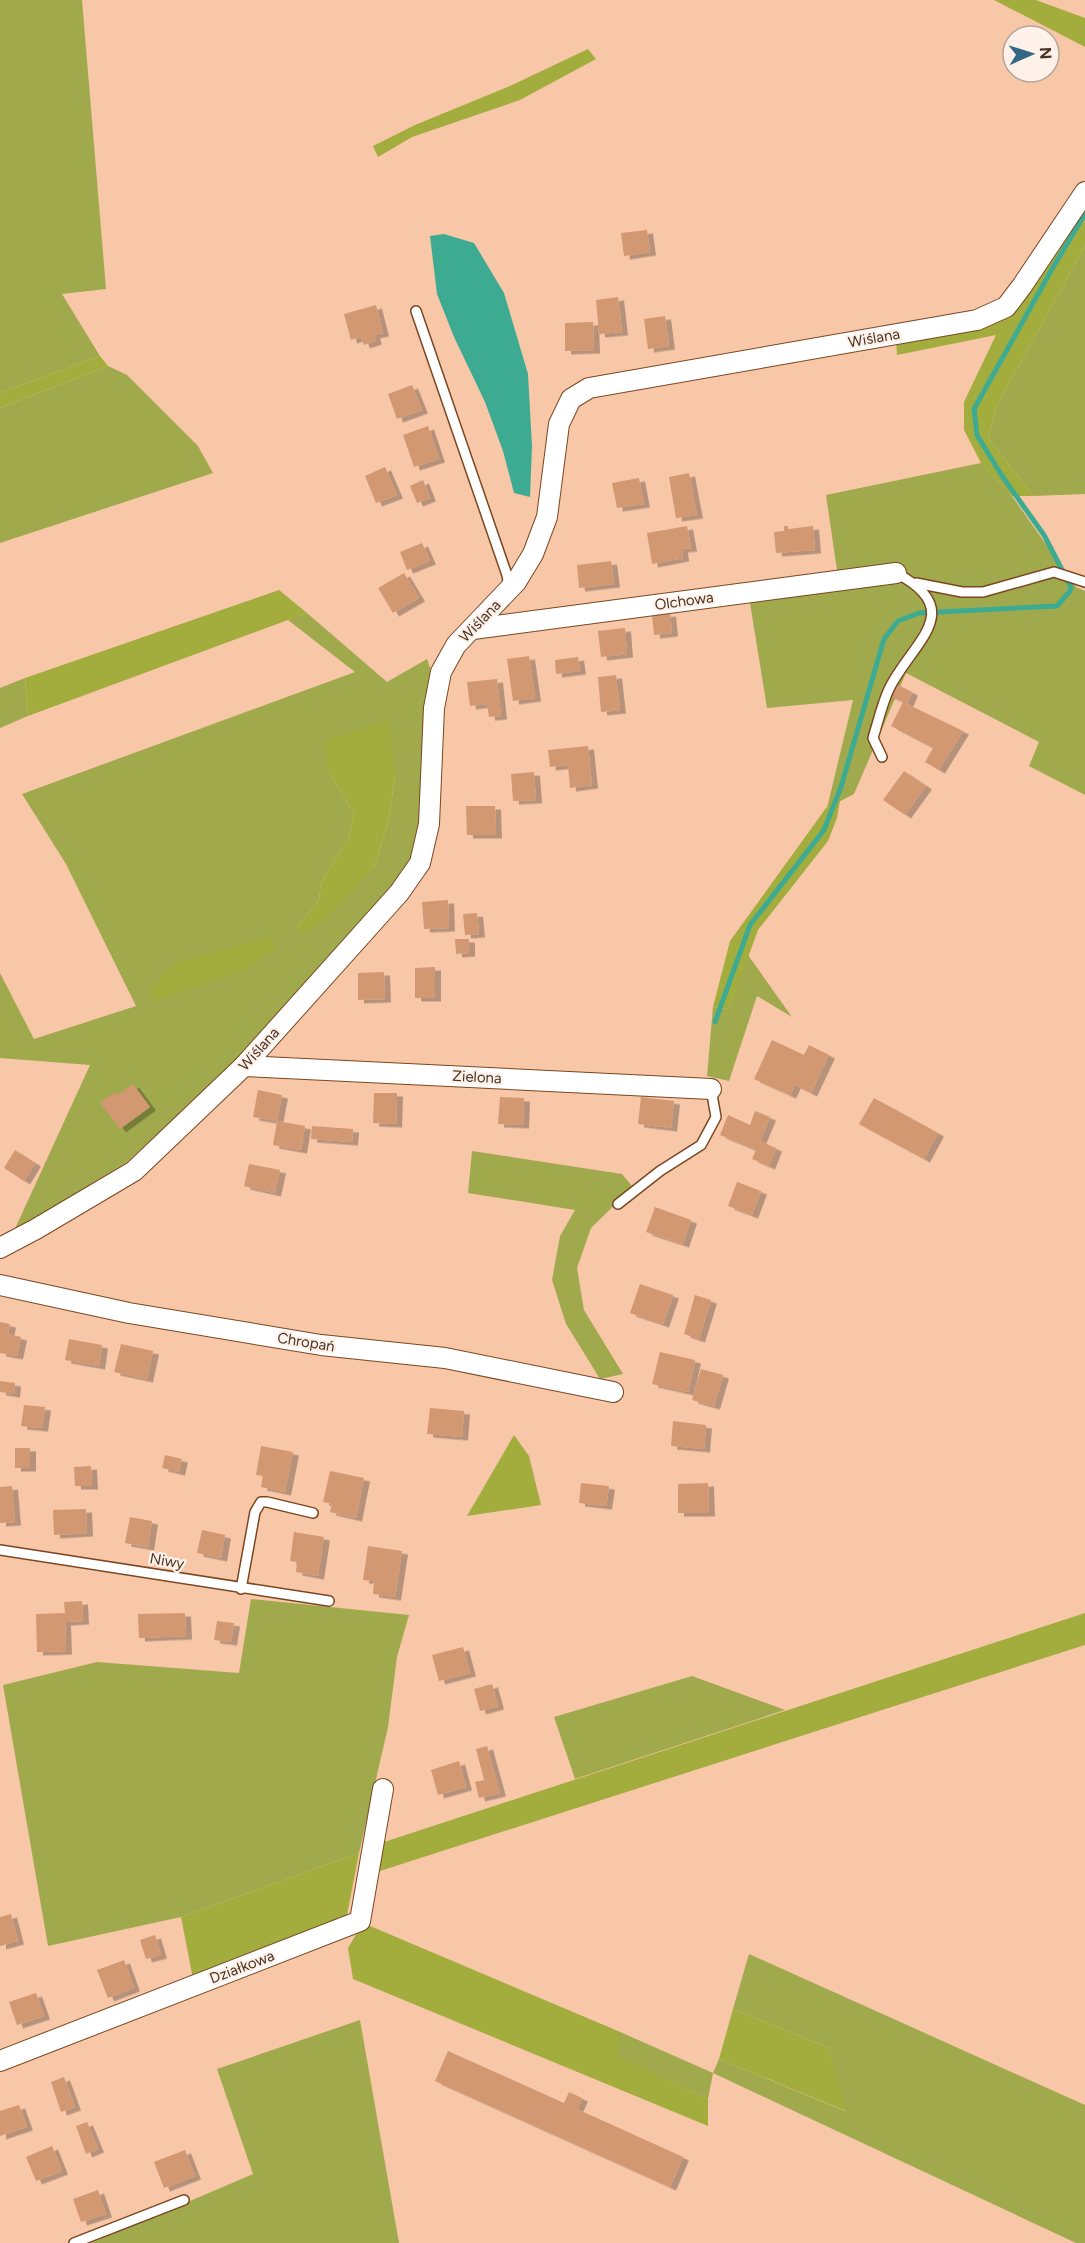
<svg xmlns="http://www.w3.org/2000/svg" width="1085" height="2243" font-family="Figtree,sans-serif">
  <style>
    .green { fill: #a0aa4d; fill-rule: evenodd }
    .forest { fill: #a3ad3e }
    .water { fill: #3dab91 }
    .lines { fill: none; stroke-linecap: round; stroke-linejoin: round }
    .stream { stroke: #3dab91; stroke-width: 5 }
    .building { fill: #d29871; filter: url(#shadow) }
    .lane-casing { stroke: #7a4721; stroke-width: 12 }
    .street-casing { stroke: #7a4721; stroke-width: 22 }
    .lane { stroke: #fff; stroke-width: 9 }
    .street { stroke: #fff; stroke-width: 20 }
    .labels { text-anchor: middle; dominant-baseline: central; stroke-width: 4.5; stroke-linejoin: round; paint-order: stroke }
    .street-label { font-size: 15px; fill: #4b3323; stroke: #fef1e9 }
  </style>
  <defs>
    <filter id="shadow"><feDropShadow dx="6" dy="3.5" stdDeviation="0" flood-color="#0004"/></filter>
  </defs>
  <rect width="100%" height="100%" fill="#f8c7a8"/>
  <!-- green -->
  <g class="green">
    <polygon points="0,0 82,0 106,289 62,294 100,356 0,393"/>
    <polygon points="1085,246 1085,494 1033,496 988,438 997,405"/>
    <polygon points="108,366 127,375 198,446 213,473 0,543 0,408"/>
    <polygon points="981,463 1012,496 1076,587 1085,591 1085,795 1029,766 1039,742 906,673 854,794 827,808 853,700 767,708 749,597 839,584 826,495"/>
    <path d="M307 613 387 682 427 659 432 673 422 821 414 861 387 896 233 1065 127 1162 14 1231 90 1065 0 1058V973L34 1039 136 1006 66 864 22 794 355 672 288 620ZM327 769 395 776 389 819 375 866 297 927 319 900 321 882 348 839 354 814Z"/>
    <polygon points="25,678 28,716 0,728 0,688"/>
    <polygon points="748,955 792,1017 757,996 729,1081 707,1076 713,1007 729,1009"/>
    <polygon points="472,1151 622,1174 633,1187 591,1228 577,1268 584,1310 623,1374 600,1379 566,1324 552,1280 560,1236 575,1210 468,1193"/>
    <polygon points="251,1599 409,1615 397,1657 388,1727 359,1853 181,1917 48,1946 3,1685 97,1662 239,1673"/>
    <polygon points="692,1676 785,1710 575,1779 554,1717"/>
    <polygon points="749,1954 1085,2105 1085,2243 1076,2243 713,2073 708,2099 617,2056 618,2031 713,2073 719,2059 845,2111 829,2048 733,2009"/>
    <polygon points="360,2020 399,2243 92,2243 253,2174 217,2069"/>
  </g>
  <!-- forest -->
  <g class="forest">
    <polygon points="994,0 1036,0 1085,18 1085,47"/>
    <polygon points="588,49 596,59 520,100 412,137 378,157 373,146 415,125 510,86"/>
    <polygon points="1085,201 1085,246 997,405 988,438 1033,496 1012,496 981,463 964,430 964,402 996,335 897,355 896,340 1003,315"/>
    <polygon points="100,356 108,366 0,408 0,393"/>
    <polygon points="279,590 307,613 28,716 25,678"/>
    <polygon points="389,720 395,776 389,819 375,866 326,919 301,933 297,927 319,900 321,882 348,839 354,814 327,769 325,740"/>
    <polygon points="840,801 837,818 828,841 758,930 729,1009 713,1007 730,941 826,808"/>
    <polygon points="270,936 275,949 247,969 154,1001 149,992 175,963"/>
    <polygon points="514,1435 529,1456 541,1505 467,1516"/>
    <polygon points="1085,1613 1085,1645 380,1871 381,1843"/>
    <polygon points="359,1853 347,1915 332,1925 193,1979 181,1917"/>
    <polygon points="363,1923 618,2031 618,2056 708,2099 708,2126 353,1979 348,1948"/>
    <polygon points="733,2009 829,2048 846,2111 719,2059"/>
  </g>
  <!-- water -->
  <polygon class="water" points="444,234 474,243 504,293 528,374 532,446 530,497 514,493 503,451 485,402 454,337 437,294 430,236"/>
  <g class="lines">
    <!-- stream -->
    <polyline class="stream" points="715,1022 750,925 824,830 841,787 884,639 898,621 919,613 1057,606 1070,591 1071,587 1044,535 1002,476 977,435 974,409 1052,269 1085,214"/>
  </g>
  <!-- building -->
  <g class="building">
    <polygon points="647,230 650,252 624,256 621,233"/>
    <polygon points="618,297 622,332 599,334 596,300"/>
    <polygon points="376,305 383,333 374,335 376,341 364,345 361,337 351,340 344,314"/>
    <polygon points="665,316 669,346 648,349 644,319"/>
    <polygon points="593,322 594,350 565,351 565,323"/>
    <polygon points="412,385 422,410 397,419 388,394"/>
    <polygon points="428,426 439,459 414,467 403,435"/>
    <polygon points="385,467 397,495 376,503 365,476"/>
    <polygon points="689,473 697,515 676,518 669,477"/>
    <polygon points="639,478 644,504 617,508 612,483"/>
    <polygon points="423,480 430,498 417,503 410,486"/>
    <polygon points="687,526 691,548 682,549 683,558 652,564 647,533"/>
    <polygon points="784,526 788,526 788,529 813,526 815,550 776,553 774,532 784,531"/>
    <polygon points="422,543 430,561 407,570 400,552"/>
    <polygon points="611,561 614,584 579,588 577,565"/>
    <polygon points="404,573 419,598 393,613 378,588"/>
    <polygon points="670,613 672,633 654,635 652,615"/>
    <polygon points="625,628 627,654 601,657 598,631"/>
    <polygon points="529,656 535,698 513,701 507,659"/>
    <polygon points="578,657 580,671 556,674 555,660"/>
    <polygon points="616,675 620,710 601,712 598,677"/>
    <polygon points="497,679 501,716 489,717 487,704 470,706 467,682"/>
    <polygon points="894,683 912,692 907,704 963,731 939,770 925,762 933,748 891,726 903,702 888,695"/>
    <polygon points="588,746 592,785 570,788 568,765 550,767 548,750"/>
    <polygon points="904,771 926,786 905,815 883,800"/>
    <polygon points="534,772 536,800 513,801 511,774"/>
    <polygon points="466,806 495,806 496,835 467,835"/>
    <polygon points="448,900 449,928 424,929 422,902"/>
    <polygon points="477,913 479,934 465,935 463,914"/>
    <polygon points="455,939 469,939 469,953 456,954"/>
    <polygon points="435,967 435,998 415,998 415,968"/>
    <polygon points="384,972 385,999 358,1000 358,973"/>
    <polygon points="772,1040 804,1055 809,1045 829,1055 811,1093 795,1085 790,1095 754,1079"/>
    <polygon points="133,1084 150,1107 120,1129 100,1103 115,1092 118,1095"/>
    <polygon points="258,1090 282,1095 277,1121 253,1117"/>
    <polygon points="374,1093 397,1093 396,1124 373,1123"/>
    <polygon points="500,1097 524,1098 523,1125 498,1124"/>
    <polygon points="641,1097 674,1101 671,1128 638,1124"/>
    <polygon points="874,1098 938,1133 924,1159 859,1124"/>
    <polygon points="755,1111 770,1117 760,1141 776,1148 769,1166 752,1159 756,1150 720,1135 728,1115 750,1125"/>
    <polygon points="277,1121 305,1126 301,1150 273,1145"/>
    <polygon points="312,1126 353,1129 352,1142 311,1139"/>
    <polygon points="15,1150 35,1163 24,1181 4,1168"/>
    <polygon points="249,1164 280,1170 275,1193 244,1186"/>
    <polygon points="737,1182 761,1191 752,1215 728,1206"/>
    <polygon points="655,1207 691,1220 683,1244 646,1232"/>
    <polygon points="640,1284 673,1295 663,1324 630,1313"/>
    <polygon points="695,1295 711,1300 699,1339 684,1334"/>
    <polygon points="0,1322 10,1324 8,1334 21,1337 17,1356 0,1353"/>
    <polygon points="69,1339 102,1345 99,1366 65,1360"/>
    <polygon points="121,1344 153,1351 147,1379 114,1372"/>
    <polygon points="660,1352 695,1360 688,1392 652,1384"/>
    <polygon points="701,1369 723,1375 714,1406 692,1400"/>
    <polygon points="0,1381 15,1383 14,1394 0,1392"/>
    <polygon points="24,1405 45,1407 42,1428 21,1426"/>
    <polygon points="430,1408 464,1411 462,1437 427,1434"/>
    <polygon points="673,1421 706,1425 704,1449 671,1446"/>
    <polygon points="261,1446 293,1452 285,1492 261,1487 263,1476 256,1475"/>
    <rect x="15" y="1448" width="15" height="20"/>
    <polygon points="165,1455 182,1459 179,1472 162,1468"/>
    <polygon points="91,1466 92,1486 75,1486 74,1467"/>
    <polygon points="330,1471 364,1478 356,1518 330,1512 332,1504 323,1502"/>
    <polygon points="581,1483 609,1486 606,1506 579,1503"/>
    <polygon points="708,1483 709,1513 678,1513 678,1484"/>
    <polygon points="12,1486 15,1522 0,1523 0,1487"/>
    <polygon points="86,1509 87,1533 54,1535 53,1510"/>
    <polygon points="130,1517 152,1521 148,1547 125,1543"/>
    <polygon points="202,1530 225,1535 221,1558 197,1553"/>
    <polygon points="294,1532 324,1537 318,1576 296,1572 297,1562 290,1561"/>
    <polygon points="368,1546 402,1551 395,1597 373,1594 374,1581 363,1580"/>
    <polygon points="82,1601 83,1621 65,1622 66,1651 37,1652 36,1614 65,1613 64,1602"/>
    <polygon points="185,1613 186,1636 139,1638 138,1614"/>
    <polygon points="217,1621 234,1623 231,1642 214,1640"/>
    <polygon points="463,1647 470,1673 439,1681 432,1655"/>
    <polygon points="492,1684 498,1706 480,1711 474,1689"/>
    <polygon points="487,1746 500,1793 479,1798 475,1782 484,1780 476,1749"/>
    <polygon points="459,1761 466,1787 438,1795 431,1770"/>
    <polygon points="11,1914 18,1941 0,1946 0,1917"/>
    <polygon points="155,1935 161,1955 146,1959 140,1940"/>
    <polygon points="124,1960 134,1988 108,1998 97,1970"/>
    <polygon points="36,1993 44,2016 17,2025 9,2002"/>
    <polygon points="448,2051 564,2103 569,2092 582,2098 577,2109 683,2157 670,2187 435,2081"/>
    <polygon points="64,2077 75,2107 61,2112 51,2082"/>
    <polygon points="19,2105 27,2127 0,2136 0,2111"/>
    <polygon points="87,2122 98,2149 86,2154 76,2126"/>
    <polygon points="52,2146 62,2171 36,2181 26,2157"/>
    <polygon points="185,2150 195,2176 164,2188 154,2162"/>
    <polygon points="98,2190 106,2214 81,2222 73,2199"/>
  </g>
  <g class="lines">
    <defs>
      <g id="lane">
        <polyline points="416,311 507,575 509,587"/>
        <polyline points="916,583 962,592 983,592 1054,572 1085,582"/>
        <path d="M882 757 873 738C878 722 882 704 889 689 911 643 969 611 896 573"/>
        <polyline points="618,1204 660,1171 701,1145 716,1117 711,1089"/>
        <polyline points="0,1550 329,1601"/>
        <polyline points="241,1589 255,1512 261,1502 267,1502 313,1513"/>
        <polyline points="74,2243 184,2200"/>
      </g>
      <g id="street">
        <polyline points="473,629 896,573"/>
        <polyline points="244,1066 711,1089"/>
        <polyline points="0,1248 36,1229 134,1171 244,1066 399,893 420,863 429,824 434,708 441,672 456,645 516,582 533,554 547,517 559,424 571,399 589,388 977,320 1006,307 1022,286 1085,192"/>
        <polyline points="0,1285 129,1313 321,1345 445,1358 613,1392"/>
        <polyline points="0,2061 360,1921 383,1789"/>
      </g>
    </defs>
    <!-- lane casing -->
    <use href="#lane" class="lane-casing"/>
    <!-- street casing -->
    <use href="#street" class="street-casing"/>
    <!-- lane -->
    <use href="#lane" class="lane"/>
    <!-- street -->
    <use href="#street" class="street"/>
  </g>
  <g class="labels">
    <!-- street labels -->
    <g class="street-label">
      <text transform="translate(874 338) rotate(-10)">Wiślana</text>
      <text transform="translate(684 601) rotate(-8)">Olchowa</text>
      <text transform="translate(480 621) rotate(-46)">Wiślana</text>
      <text transform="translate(259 1049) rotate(-48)">Wiślana</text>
      <text transform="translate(477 1077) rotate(3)">Zielona</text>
      <text transform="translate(306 1342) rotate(9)">Chropań</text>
      <text transform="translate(167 1561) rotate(10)">Niwy</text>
      <text transform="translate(242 1967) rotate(-21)">Działkowa</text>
    </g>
  </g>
  <!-- north arrow -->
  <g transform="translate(1031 54) rotate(87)"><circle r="28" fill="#fef1e9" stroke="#b6a59a" stroke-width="1.5"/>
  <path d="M0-4.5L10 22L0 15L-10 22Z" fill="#336783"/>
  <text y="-9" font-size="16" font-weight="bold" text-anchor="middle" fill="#4b3323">N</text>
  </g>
</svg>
